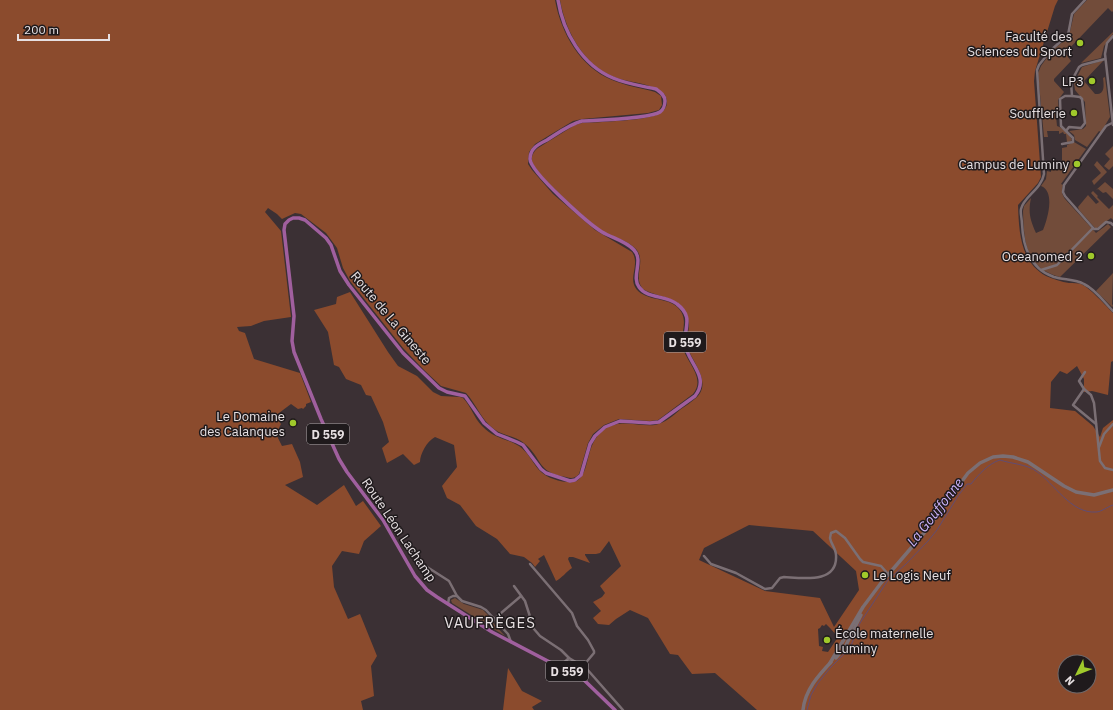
<svg xmlns="http://www.w3.org/2000/svg" width="1113" height="710" font-family="'IBM Plex Sans',sans-serif">
  <style>
    .green { fill: #724c3a }
    .forest { fill: #8b4b2d; fill-rule: evenodd }
    .lines { fill: none; stroke-linecap: round; stroke-linejoin: round }
    .stream { stroke: #614c73; stroke-width: 1 }
    .street { stroke: #7b6f74; stroke-width: 2.5 }
    .secondary { stroke: #7b6f74; stroke-width: 3.5 }
    .primary { stroke: #a05f9e; stroke-width: 3.5 }
    .poi-dot { fill: #a0c92b; stroke: #1f1a1c; stroke-width: 1.5 }
    .labels { text-anchor: middle; dominant-baseline: central; stroke-width: 3; stroke-linejoin: round; paint-order: stroke }
    .shield { fill: #1f1a1c; stroke: #aba5a7; stroke-width: 1 }
    .shield-label { font-size: 12px; font-weight: bold; fill: #e7e0e2 }
    .poi-label { font-size: 13px; fill: #e7e0e2; stroke: #1f1a1c; text-anchor: end }
    .street-label { font-size: 13px; fill: #e7e0e2; stroke: #1f1a1c }
    .water-label { font-size: 14px; font-style: italic; fill: #cdb4fb; stroke: #1f1a1c }
    .quarter-label { font-size: 15px; letter-spacing: 1px; fill: #e7e0e2; stroke: #1f1a1c }
  </style>
  <rect width="100%" height="100%" fill="#3b3034"/>
  <!-- green -->
  <g class="green">
    <path d="M1087 0H1113V11L1112 12 1108 8 1065 53 1071 61 1054 79V81L1064 92 1058 100 1059 116H1056L1057 126C1062 127 1070 135 1072 140L1069 142H1067L1066 134H1064L1063 132 1059 134V131H1047L1048 137H1044L1038 73 1041 66 1051 52 1069 36 1074 14Z"/>
    <polygon points="1113,32 1113,34 1104,46 1101,58 1081,63"/>
    <path d="M1104 60 1084 81 1095 94C1105 95 1104 86 1103 78L1105 77 1110 117 1101 132 1099 131 1087 147 1075 140 1074 135 1069 131 1083 129 1086 126 1085 102 1075 90 1074 83 1082 67Z"/>
    <path d="M1074 142 1086 149 1061 184 1063 185C1061 190 1062 195 1065 199L1096 233 1108 224 1111 227 1060 277C1025 268 1024 242 1023 211L1024 206 1031 198C1028 212 1030 220 1036 233L1043 230C1047 220 1056 192 1041 186L1046 179 1047 171 1051 172V169L1062 168V148L1067 147V145Z"/>
    <polygon points="1113,146 1113,166 1109,170 1104,166 1110,159 1105,154"/>
    <polygon points="1097,161 1107,172 1094,185 1092,181 1101,173 1094,165"/>
    <polygon points="1105,182 1113,189 1113,199 1106,192 1103,193 1098,189 1096,190"/>
    <polygon points="1093,191 1098,196 1097,197 1109,209 1113,205 1113,220 1111,218 1097,228 1095,228 1079,210 1078,207 1088,195 1096,204 1099,202 1091,193"/>
    <polygon points="1113,273 1112,304 1113,306 1112,307 1096,291"/>
    <polygon points="455,598 464,604 483,610 493,620 494,624 505,636 452,603 451,600"/>
  </g>
  <!-- forest -->
  <g class="forest">
    <path d="M0 0H555C561 33 580 67 612 80 626 86 641 88 655 92L661 96 662 105 659 110 648 113 582 119 573 121 535 144 529 152 528 164 532 170 553 194 595 230 632 252C640 264 629 276 635 287 643 301 665 297 676 306 690 318 681 330 682 344 684 361 707 377 693 394L658 420 650 421 619 419 604 425 593 434 588 443 579 474C575 478 572 479 566 477 536 472 543 459 525 444 516 436 503 436 494 429 481 420 477 405 466 393L441 386 424 370 403 348 350 281 343 268 337 248 326 233 301 214 295 213 282 219 277 214 268 208 265 212 281 231 291 317 264 321 251 326 237 327 239 331 245 333 254 359 300 373 311 402 306 404V406L303 409 302 408 298 409 291 404 275 416 281 424 276 434 282 446 292 444 300 462 303 477 285 485 317 505 344 485 356 506 363 501 381 526 364 541 359 554 342 551 332 566 334 587 348 619 360 614 377 656 371 666 374 696 361 701 363 710H0Z"/>
    <path d="M560 0H1058L1055 6 1035 71 1034 81 1041 177 1038 183 1018 205C1019 231 1020 262 1046 276 1053 279 1062 282 1069 283 1073 283 1078 283 1081 284 1090 288 1106 306 1113 313V361L1111 362 1108 395 1092 391 1084 392V379L1077 366 1067 374 1060 371 1051 382 1050 408 1075 411 1093 426 1100 437 1103 428 1113 420V710H757L715 673 692 674 678 655 670 654 648 618 630 610 616 619 609 625 598 624 593 618 601 611 593 602 602 597 605 593 600 586 621 566 609 541 600 553 596 554H585V555L590 563 573 557H569L568 559 572 568C566 572 562 578 556 581L544 555 538 559 540 561 535 567 532 563 524 557 510 554 497 539 476 526 460 505 447 498 442 486 457 467 454 445 435 437C427 441 420 454 420 462L414 465 403 454 387 463 382 448 389 442 383 422 371 396 366 395 361 385 346 379 339 367 334 365 328 332 314 310 336 304 337 297 350 292 388 352 398 366 417 376 433 392 441 396 460 397 463 398C471 406 474 418 482 426 494 439 506 438 519 446 528 452 532 462 539 470 547 479 563 483 575 482 592 474 583 444 605 429 622 418 638 427 655 425 665 423 674 415 681 409 686 406 691 402 696 398 712 383 694 364 688 349 685 340 689 333 689 325 687 295 662 300 643 289 632 277 647 262 636 249 628 240 612 237 601 230 589 221 535 174 532 161 531 156 534 151 538 148L575 125 582 123C598 122 649 121 660 113 664 111 666 108 667 104 667 99 666 95 663 93 650 83 634 83 620 79 585 68 566 33 560 0ZM749 525 813 531 856 571 859 590 834 627 820 598 765 591 699 560 704 548ZM826 624 830 628 838 637 828 652 822 651 823 647 819 646 818 629 820 628 822 625 824 626ZM1065 662H1089V686H1065Z"/>
    <polygon points="508,668 522,691 542,701 532,707 534,710 503,710"/>
  </g>
  <g class="lines">
    <!-- stream -->
    <path class="stream" d="M807 710 811 695 818 683 830 668 847 651 852 643 860 623 888 580 906 564 928 541 937 530 958 496 967 484H971C978 475 989 463 1000 460 1012 464 1026 464 1036 471 1054 483 1071 514 1096 512 1101 512 1107 507 1113 505"/>
    <!-- street -->
    <g class="street">
      <path d="M1085 0 1072 14 1068 35 1051 50 1039 65 1037 70 1044 174C1041 190 1024 196 1021 209 1020 213 1022 219 1022 224 1023 247 1030 269 1054 277 1064 280 1075 279 1084 284 1095 289 1104 302 1113 311"/>
      <polyline points="1113,36 1107,43 1105,54 1113,125"/>
      <polyline points="1112,123 1106,126 1064,185 1063,192 1065,196 1094,229 1098,229 1106,222 1111,223 1113,225"/>
      <polyline points="1066,131 1069,127 1081,128 1085,123 1082,99 1080,97 1072,96"/>
      <polyline points="1062,144 1073,142 1073,138 1061,126 1060,99 1065,96 1072,96 1071,82 1079,67 1082,65 1105,59"/>
      <polyline points="1041,270 1057,265 1093,228"/>
      <polyline points="1085,372 1079,381 1084,389 1073,405 1096,424"/>
      <polyline points="1084,389 1091,395 1094,403 1100,461 1105,468 1113,470"/>
      <polyline points="1099,447 1104,434 1113,424"/>
      <polyline points="402,541 424,565 449,581 457,596 462,601 481,607 486,610 508,634 511,642"/>
      <path d="M704 556 711 564 736 573 765 589 772 588 780 578 784 577C803 578 838 584 836 555 836 549 831 544 830 538L831 533 836 531 845 538 860 559 863 562 881 566 888 574"/>
      <polyline points="530,564 572,613 577,626 588,640 594,651 594,653 583,666"/>
      <polyline points="514,586 525,601 534,629 540,636 561,650 569,658"/>
      <polyline points="448,604 449,598 453,596 457,596"/>
      <polyline points="494,619 521,596"/>
      <polyline points="559,667 569,658 586,668 623,710"/>
    </g>
    <!-- secondary -->
    <g class="secondary">
      <polyline points="836,658 845,647 861,615"/>
      <polyline points="830,663 863,607 881,583 924,533 968,473 980,463 993,457 1003,456 1013,457 1028,462 1064,486 1076,492 1094,495 1113,490"/>
      <path d="M803 710C805 690 818 676 831 662"/>
    </g>
    <!-- primary -->
    <path class="primary" d="M558 0C563 32 582 65 613 78 627 84 642 86 656 89 660 92 665 95 665 101 665 105 663 110 660 112 649 119 597 120 582 121 570 124 558 133 547 140 539 144 530 148 530 159 530 172 589 224 602 232 612 238 626 241 634 250 644 261 631 276 639 287 647 299 666 295 677 304 694 317 684 328 685 343 686 362 711 376 695 396L659 422 650 423 620 421 605 427 595 436 590 444 581 475 575 480 570 481 546 473 541 469 523 445 517 442 497 434 484 423 465 396 447 392 439 388 403 353 349 285 340 271 331 245 326 238 305 220 299 218H293L289 220 285 224 284 230 294 316 292 341 294 352 321 419 339 459 347 472 383 520 415 576 427 590 437 597 492 632 584 680 615 710"/>
  </g>
  <!-- markers -->
  <g class="poi-dot">
    <circle cx="1080" cy="43" r="4"/>
    <circle cx="1092" cy="81" r="4"/>
    <circle cx="1074" cy="113" r="4"/>
    <circle cx="1077" cy="164" r="4"/>
    <circle cx="1091" cy="256" r="4"/>
    <circle cx="293" cy="423" r="4"/>
    <circle cx="865" cy="575" r="4"/>
    <circle cx="827" cy="640" r="4"/>
  </g>
  <g class="labels">
    <!-- shield labels -->
    <g class="shield">
      <rect x="664" y="332" width="42" height="20" rx="3"/>
      <rect x="307" y="424" width="42" height="20" rx="3"/>
      <rect x="546" y="661" width="42" height="20" rx="3"/>
    </g>
    <g class="shield-label">
      <text x="685" y="342">D 559</text>
      <text x="328" y="434">D 559</text>
      <text x="567" y="671">D 559</text>
    </g>
    <!-- poi labels -->
    <g class="poi-label">
      <text x="1072" y="36">Faculté des<tspan x="1072" dy="15">Sciences du Sport</tspan></text>
      <text x="1084" y="81">LP3</text>
      <text x="1066" y="113">Soufflerie</text>
      <text x="1069" y="164">Campus de Luminy</text>
      <text x="1083" y="256">Oceanomed 2</text>
      <text x="285" y="416">Le Domaine<tspan x="285" dy="15">des Calanques</tspan></text>
      <text x="873" y="575" text-anchor="start">Le Logis Neuf</text>
      <text x="835" y="633" text-anchor="start">École maternelle<tspan x="835" dy="15">Luminy</tspan></text>
    </g>
    <!-- street labels -->
    <g class="street-label">
      <text transform="translate(391 318) rotate(50)">Route de La Gineste</text>
      <text transform="translate(399 530) rotate(56)">Route Léon Lachamp</text>
    </g>
    <!-- water labels -->
    <g class="water-label">
      <text transform="translate(935 512) rotate(-52)">La Gouffonne</text>
    </g>
    <!-- quarter labels -->
    <g class="quarter-label">
      <text x="490" y="622">VAUFRÈGES</text>
    </g>
  </g>
  <!-- north arrow -->
  <g transform="translate(1077 674) rotate(227)"><circle r="19" fill="#1f1a1c" stroke="#6f696b"/>
  <path d="M0-3L7 15L0 10L-7 15Z" fill="#a0c92b"/>
  <text y="-6" font-size="11" font-weight="bold" text-anchor="middle" fill="#e7e0e2">N</text>
  </g>
  <!-- scale -->
  <path d="M18 34v6h91v-6" fill="none" stroke="#e7e0e2" stroke-width="2"/>
  <text x="24" y="34" font-size="12" fill="#e7e0e2" stroke="#1f1a1c" stroke-width="3" paint-order="stroke">200 m</text>
</svg>
